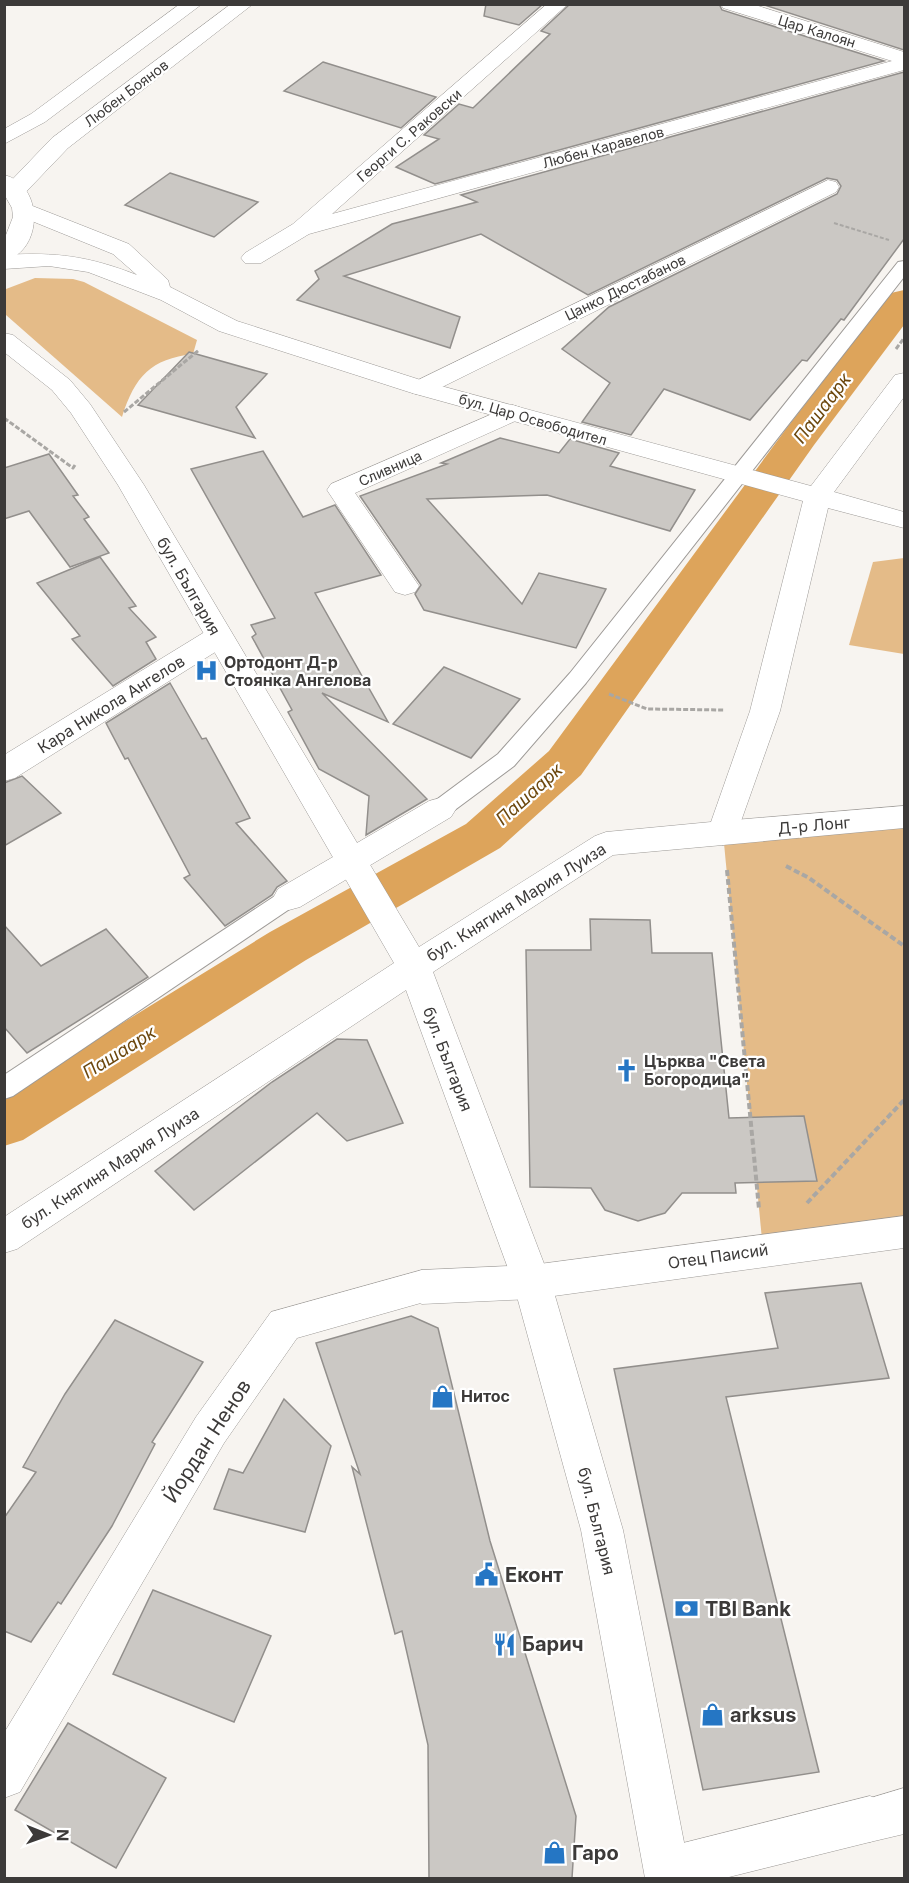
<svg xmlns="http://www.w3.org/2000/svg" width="909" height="1883" font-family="Inter,sans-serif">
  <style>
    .green { fill: #e4bb88 }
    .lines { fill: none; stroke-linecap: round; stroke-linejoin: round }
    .canal { fill: #dda45b; fill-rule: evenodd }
    .building { fill: #cbc8c4; stroke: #928f8c; stroke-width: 1.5 }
    .service-casing { stroke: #9d9a97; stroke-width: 2 }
    .pedestrian-casing { stroke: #9d9a97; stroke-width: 1 }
    .minor-casing { stroke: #9d9a97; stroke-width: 1 }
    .tertiary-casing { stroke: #9d9a97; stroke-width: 1 }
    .secondary-casing { stroke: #9d9a97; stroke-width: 1 }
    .primary-casing { stroke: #9d9a97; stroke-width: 1 }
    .path-far2 { stroke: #a9a7a4; stroke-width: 2; stroke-dasharray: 4 2; stroke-linecap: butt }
    .path-far1 { stroke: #a9a7a4; stroke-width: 3; stroke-dasharray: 5 2; stroke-linecap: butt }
    .path { stroke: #a9a7a4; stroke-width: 4; stroke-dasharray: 6 3; stroke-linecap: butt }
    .service { fill: #fff; fill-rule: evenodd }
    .pedestrian { fill: #fff; fill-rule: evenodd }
    .minor { fill: #fff; fill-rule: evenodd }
    .tertiary { fill: #fff; fill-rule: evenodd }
    .secondary { fill: #fff; fill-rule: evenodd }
    .primary { fill: #fff; fill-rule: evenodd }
    .labels { text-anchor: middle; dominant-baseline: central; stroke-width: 4.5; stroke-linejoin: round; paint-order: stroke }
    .far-street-label { font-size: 14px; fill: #3c3a39; stroke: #fff }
    .street-label { font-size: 16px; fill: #3c3a39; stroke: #fff }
    .poi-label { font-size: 16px; font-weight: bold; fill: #3c3a39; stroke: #fff; text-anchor: start }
    .water-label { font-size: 18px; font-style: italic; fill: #6c470d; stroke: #fff }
    .near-street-label { font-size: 20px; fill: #3c3a39; stroke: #fff }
    .near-poi-label { font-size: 20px; font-weight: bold; fill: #3c3a39; stroke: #fff; text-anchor: start }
  </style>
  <rect width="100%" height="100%" fill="#f7f4f0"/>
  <!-- green -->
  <g class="green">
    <path d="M35 278 73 279 84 282 197 340 193 354C151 359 135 376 122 417L6 315V289Z"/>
    <polygon points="904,558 904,654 849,645 873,562"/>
    <polygon points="904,817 904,1232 763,1250 723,833"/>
  </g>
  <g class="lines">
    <!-- canal -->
    <polygon class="canal" points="904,290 904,325 814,445 581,775 500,848 306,960 23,1140 4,1146 4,1096 270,932 466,824 549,751 786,429 891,293"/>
  </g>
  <!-- building -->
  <g class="building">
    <polygon points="486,4 543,4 519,25 484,16"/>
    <polygon points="570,4 719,4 722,10 884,61 435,184 396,167 439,139 424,135 459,104 473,108 550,34 541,31"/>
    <polygon points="761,4 904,4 904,50"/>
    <polygon points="323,62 436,97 401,128 284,91"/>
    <polygon points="904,72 904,239 844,320 841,319 807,361 802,360 750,420 664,389 631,435 582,422 610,383 562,349 609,307 837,194 841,186 837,180 827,178 588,295 481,234 344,276 460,317 450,348 297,300 319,279 315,271 392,224 477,202 461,195"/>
    <polygon points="170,173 258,202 214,237 125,205"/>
    <polygon points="189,352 267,374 236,407 255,438 138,405"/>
    <polygon points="500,438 559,453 570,439 619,453 610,466 695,490 670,531 547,495 427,499 522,604 539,573 606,589 576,648 424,610 415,594 421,585 360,496 447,464 441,463"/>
    <polygon points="263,451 303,517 335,505 381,575 315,593 388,722 322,693 427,799 366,835 369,796 319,769 288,712 292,710 252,637 256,634 251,625 275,618 191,469"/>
    <polygon points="49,454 78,495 73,496 89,517 84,519 109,553 70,567 29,511 4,519 4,468"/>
    <polygon points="100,557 136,606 129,608 156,637 146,642 156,659 113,686 72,639 80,636 37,583"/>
    <polygon points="444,667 520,699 471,758 393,724"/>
    <polygon points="170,683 202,739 206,738 250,818 236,823 287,881 277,887 272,895 225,926 184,878 190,875 128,758 125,759 106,723"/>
    <polygon points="22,776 61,813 4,846 4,783"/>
    <polygon points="590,919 650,920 652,953 712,953 729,1118 804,1116 817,1181 735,1183 736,1193 682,1193 665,1213 638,1221 605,1210 591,1188 530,1187 526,950 591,950"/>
    <polygon points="4,925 41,966 106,929 148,977 27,1053 4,1027"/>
    <polygon points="337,1039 367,1040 403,1123 347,1141 317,1113 194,1210 155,1171 272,1082"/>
    <polygon points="861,1283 889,1378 726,1397 819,1772 703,1790 614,1369 778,1348 765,1293"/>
    <polygon points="411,1316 438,1328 490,1541 576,1816 572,1878 429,1878 428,1745 402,1631 395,1634 352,1467 360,1474 316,1343"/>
    <polygon points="115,1320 203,1362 152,1442 155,1444 112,1526 61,1604 58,1602 31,1642 4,1631 4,1518 36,1472 23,1467 65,1394"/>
    <polygon points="284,1399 331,1446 305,1532 214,1509 229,1469 243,1473"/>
    <polygon points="153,1590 271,1636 234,1722 113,1674"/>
    <polygon points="68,1723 166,1778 116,1868 15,1810"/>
  </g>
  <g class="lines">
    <defs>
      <g id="service">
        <polygon points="904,261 904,277 586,683 514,766 448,815 440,817 432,815 429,809 432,803 498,754 570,673 898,262"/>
        <polygon points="289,889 297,892 301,898 297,904 13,1096 4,1099 4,1075 281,892"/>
      </g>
      <g id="pedestrian">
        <polygon points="440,798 451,801 456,809 451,817 300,907 289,910 278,907 273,898 278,889 429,801"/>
        <polygon points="532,1265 545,1270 551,1282 545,1294 532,1299 422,1304 409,1299 403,1287 409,1275 422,1270"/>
        <polygon points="870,1796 886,1803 893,1819 886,1835 870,1842 725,1878 647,1878 644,1870 651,1854 667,1847"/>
      </g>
      <g id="minor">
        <polygon points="547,4 568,4 332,214 892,61 723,8 721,4 752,4 904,52 904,70 309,234 261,263 245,263 241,258 245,253 293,224"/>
        <polygon points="828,180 836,182 839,187 836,192 430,393 421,395 412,393 409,388 412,383"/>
        <polygon points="513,405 522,408 526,413 522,418 355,493 419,586 415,592 405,595 395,592 327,490 331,484"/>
        <polygon points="218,627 228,630 232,637 228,644 15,778 4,781 4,755 208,630"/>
        <polygon points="904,806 904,828 723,845 712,841 707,833 712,825 723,821"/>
        <polygon points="904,1216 904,1248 532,1299 519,1294 513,1282 519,1270 532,1265"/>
        <polygon points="422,1270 435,1275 441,1287 435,1299 297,1338 224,1443 20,1792 4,1798 4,1733 196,1417 271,1312"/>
        <polygon points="904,1788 904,1834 870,1842 854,1835 847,1819 854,1803"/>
      </g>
      <path id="tertiary" d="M25 203 129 244 168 280 170 287 237 321 430 383 811 486 895 375 904 373V397L834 492 904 512V528L828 508 780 711 734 841 723 845 613 855 433 972 551 1282 623 1530 691 1878H645L581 1530 513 1282 406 990 17 1249 4 1253V1217L394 963 118 485 71 413 52 390 4 352V333L13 335 70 380 90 404 144 485 419 947 595 836 606 832 711 822 750 711 803 501 412 393 219 331 161 300 88 272 49 266 4 269V255C57 252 88 256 137 275L113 254 17 215 14 210 17 205Z"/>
      <g id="secondary">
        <polygon points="180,4 202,4 45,122 4,144 4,129 31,114"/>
        <polygon points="231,4 253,4 68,148 23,195 7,195 4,189 7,185 52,138"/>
      </g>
      <path id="primary" d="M4 175C44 184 44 251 4 261V240L13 217 12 208 4 194Z"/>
    </defs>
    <!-- service casing -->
    <use href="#service" class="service-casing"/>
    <!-- pedestrian casing -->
    <use href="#pedestrian" class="pedestrian-casing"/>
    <!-- minor casing -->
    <use href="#minor" class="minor-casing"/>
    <!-- tertiary casing -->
    <use href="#tertiary" class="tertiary-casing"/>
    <!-- secondary casing -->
    <use href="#secondary" class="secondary-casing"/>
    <!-- primary casing -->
    <use href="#primary" class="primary-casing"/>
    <!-- path-far2 -->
    <polyline class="path-far2" points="834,223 889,240"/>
    <!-- path-far1 -->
    <g class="path-far1">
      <polyline points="896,349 904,338"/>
      <polyline points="124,412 199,350"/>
      <polyline points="4,418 73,468 75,465"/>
      <polyline points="609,694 647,709 725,710"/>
    </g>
    <!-- path -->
    <g class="path">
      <polyline points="786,866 809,878 904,946"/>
      <polyline points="727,870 759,1209"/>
      <polyline points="807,1203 904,1100"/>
    </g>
    <!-- service -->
    <use href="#service" class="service"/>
    <!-- pedestrian -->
    <use href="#pedestrian" class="pedestrian"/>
    <!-- minor -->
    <use href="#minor" class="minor"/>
    <!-- tertiary -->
    <use href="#tertiary" class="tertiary"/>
    <!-- secondary -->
    <use href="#secondary" class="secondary"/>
    <!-- primary -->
    <use href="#primary" class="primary"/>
  </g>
  <!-- icons -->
  <defs>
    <symbol id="hospital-bare" viewBox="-9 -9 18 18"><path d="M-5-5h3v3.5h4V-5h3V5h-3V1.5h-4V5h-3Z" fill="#2576c4" stroke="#fff" stroke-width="2.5" paint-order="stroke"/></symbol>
    <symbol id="church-bare" viewBox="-9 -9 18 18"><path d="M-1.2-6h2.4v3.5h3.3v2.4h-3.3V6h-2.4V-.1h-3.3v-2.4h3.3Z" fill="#2576c4" stroke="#fff" stroke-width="2.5" paint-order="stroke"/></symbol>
    <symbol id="shop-bare" viewBox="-9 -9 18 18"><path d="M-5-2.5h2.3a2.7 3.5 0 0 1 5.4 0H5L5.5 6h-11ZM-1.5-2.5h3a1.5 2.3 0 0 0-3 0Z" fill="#2576c4" stroke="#fff" stroke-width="2.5" paint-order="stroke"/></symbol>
    <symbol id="civic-bare" viewBox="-9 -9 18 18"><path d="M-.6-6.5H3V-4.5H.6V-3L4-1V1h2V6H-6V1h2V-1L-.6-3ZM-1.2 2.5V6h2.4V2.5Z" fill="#2576c4" stroke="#fff" stroke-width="2.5" paint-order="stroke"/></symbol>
    <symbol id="bank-bare" viewBox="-9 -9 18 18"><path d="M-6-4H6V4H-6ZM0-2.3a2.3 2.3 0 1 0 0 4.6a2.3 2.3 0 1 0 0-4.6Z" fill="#2576c4" stroke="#fff" stroke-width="2.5" paint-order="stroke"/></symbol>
    <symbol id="restaurant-bare" viewBox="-9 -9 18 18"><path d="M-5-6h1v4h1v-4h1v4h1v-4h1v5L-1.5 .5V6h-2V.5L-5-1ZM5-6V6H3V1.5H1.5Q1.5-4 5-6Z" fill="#2576c4" stroke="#fff" stroke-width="2.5" paint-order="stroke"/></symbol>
  </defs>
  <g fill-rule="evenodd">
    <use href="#hospital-bare" x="190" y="654" width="33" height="33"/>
    <use href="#church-bare" x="610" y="1054" width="33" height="33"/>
    <use href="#shop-bare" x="426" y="1380" width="33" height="33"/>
    <use href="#civic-bare" x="470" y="1558" width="33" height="33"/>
    <use href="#bank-bare" x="670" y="1592" width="33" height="33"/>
    <use href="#restaurant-bare" x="488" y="1628" width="33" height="33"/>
    <use href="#shop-bare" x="696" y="1698" width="33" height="33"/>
    <use href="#shop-bare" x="538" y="1836" width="33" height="33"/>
  </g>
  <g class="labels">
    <!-- far-street labels -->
    <g class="far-street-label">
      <text transform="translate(817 31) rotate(17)">Цар Калоян</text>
      <text transform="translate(126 93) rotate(-37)">Любен Боянов</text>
      <text transform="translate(409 135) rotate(-41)">Георги С. Раковски</text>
      <text transform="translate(603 147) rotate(-15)">Любен Каравелов</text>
      <text transform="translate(625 287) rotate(-26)">Цанко Дюстабанов</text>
      <text transform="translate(533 419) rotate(16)">бул. Цар Освободител</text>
      <text transform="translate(390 468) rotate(-24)">Сливница</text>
    </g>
    <!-- street labels -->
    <g class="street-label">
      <text transform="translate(189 586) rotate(60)">бул. България</text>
      <text transform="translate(111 704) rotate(-32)">Кара Никола Ангелов</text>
      <text transform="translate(814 825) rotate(-5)">Д-р Лонг</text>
      <text transform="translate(516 902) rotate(-32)">бул. Княгиня Мария Луиза</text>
      <text transform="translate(448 1059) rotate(69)">бул. България</text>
      <text transform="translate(110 1168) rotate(-33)">бул. Княгиня Мария Луиза</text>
      <text transform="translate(718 1256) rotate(-8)">Отец Паисий</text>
      <text transform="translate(597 1521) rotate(76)">бул. България</text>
    </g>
    <!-- poi labels -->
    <g class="poi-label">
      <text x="224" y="662">Ортодонт Д-р<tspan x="224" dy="18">Стоянка Ангелова</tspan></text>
      <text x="644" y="1061">Църква "Света<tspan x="644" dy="18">Богородица"</tspan></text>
      <text x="461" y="1396">Нитос</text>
    </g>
    <!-- water labels -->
    <g class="water-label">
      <text transform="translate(822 408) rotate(-53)">Пашаарк</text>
      <text transform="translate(529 794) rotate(-42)">Пашаарк</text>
      <text transform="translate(119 1052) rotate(-32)">Пашаарк</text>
    </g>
    <!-- near-street labels -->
    <g class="near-street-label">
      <text transform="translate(207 1441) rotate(-57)">Йордан Ненов</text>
    </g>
    <!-- near-poi labels -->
    <g class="near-poi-label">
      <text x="505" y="1575">Еконт</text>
      <text x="705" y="1609">TBI Bank</text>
      <text x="522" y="1644">Барич</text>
      <text x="730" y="1715">arksus</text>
      <text x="572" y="1853">Гаро</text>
    </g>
  </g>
  <!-- border -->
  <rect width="909" height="1883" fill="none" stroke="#3c3a39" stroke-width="12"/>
  <!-- north arrow -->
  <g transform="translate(48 1835) rotate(91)" stroke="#ffffff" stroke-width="4.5" paint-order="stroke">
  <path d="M0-4.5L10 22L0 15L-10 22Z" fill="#3c3a39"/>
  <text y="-9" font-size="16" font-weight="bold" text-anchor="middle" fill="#3c3a39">N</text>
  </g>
</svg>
